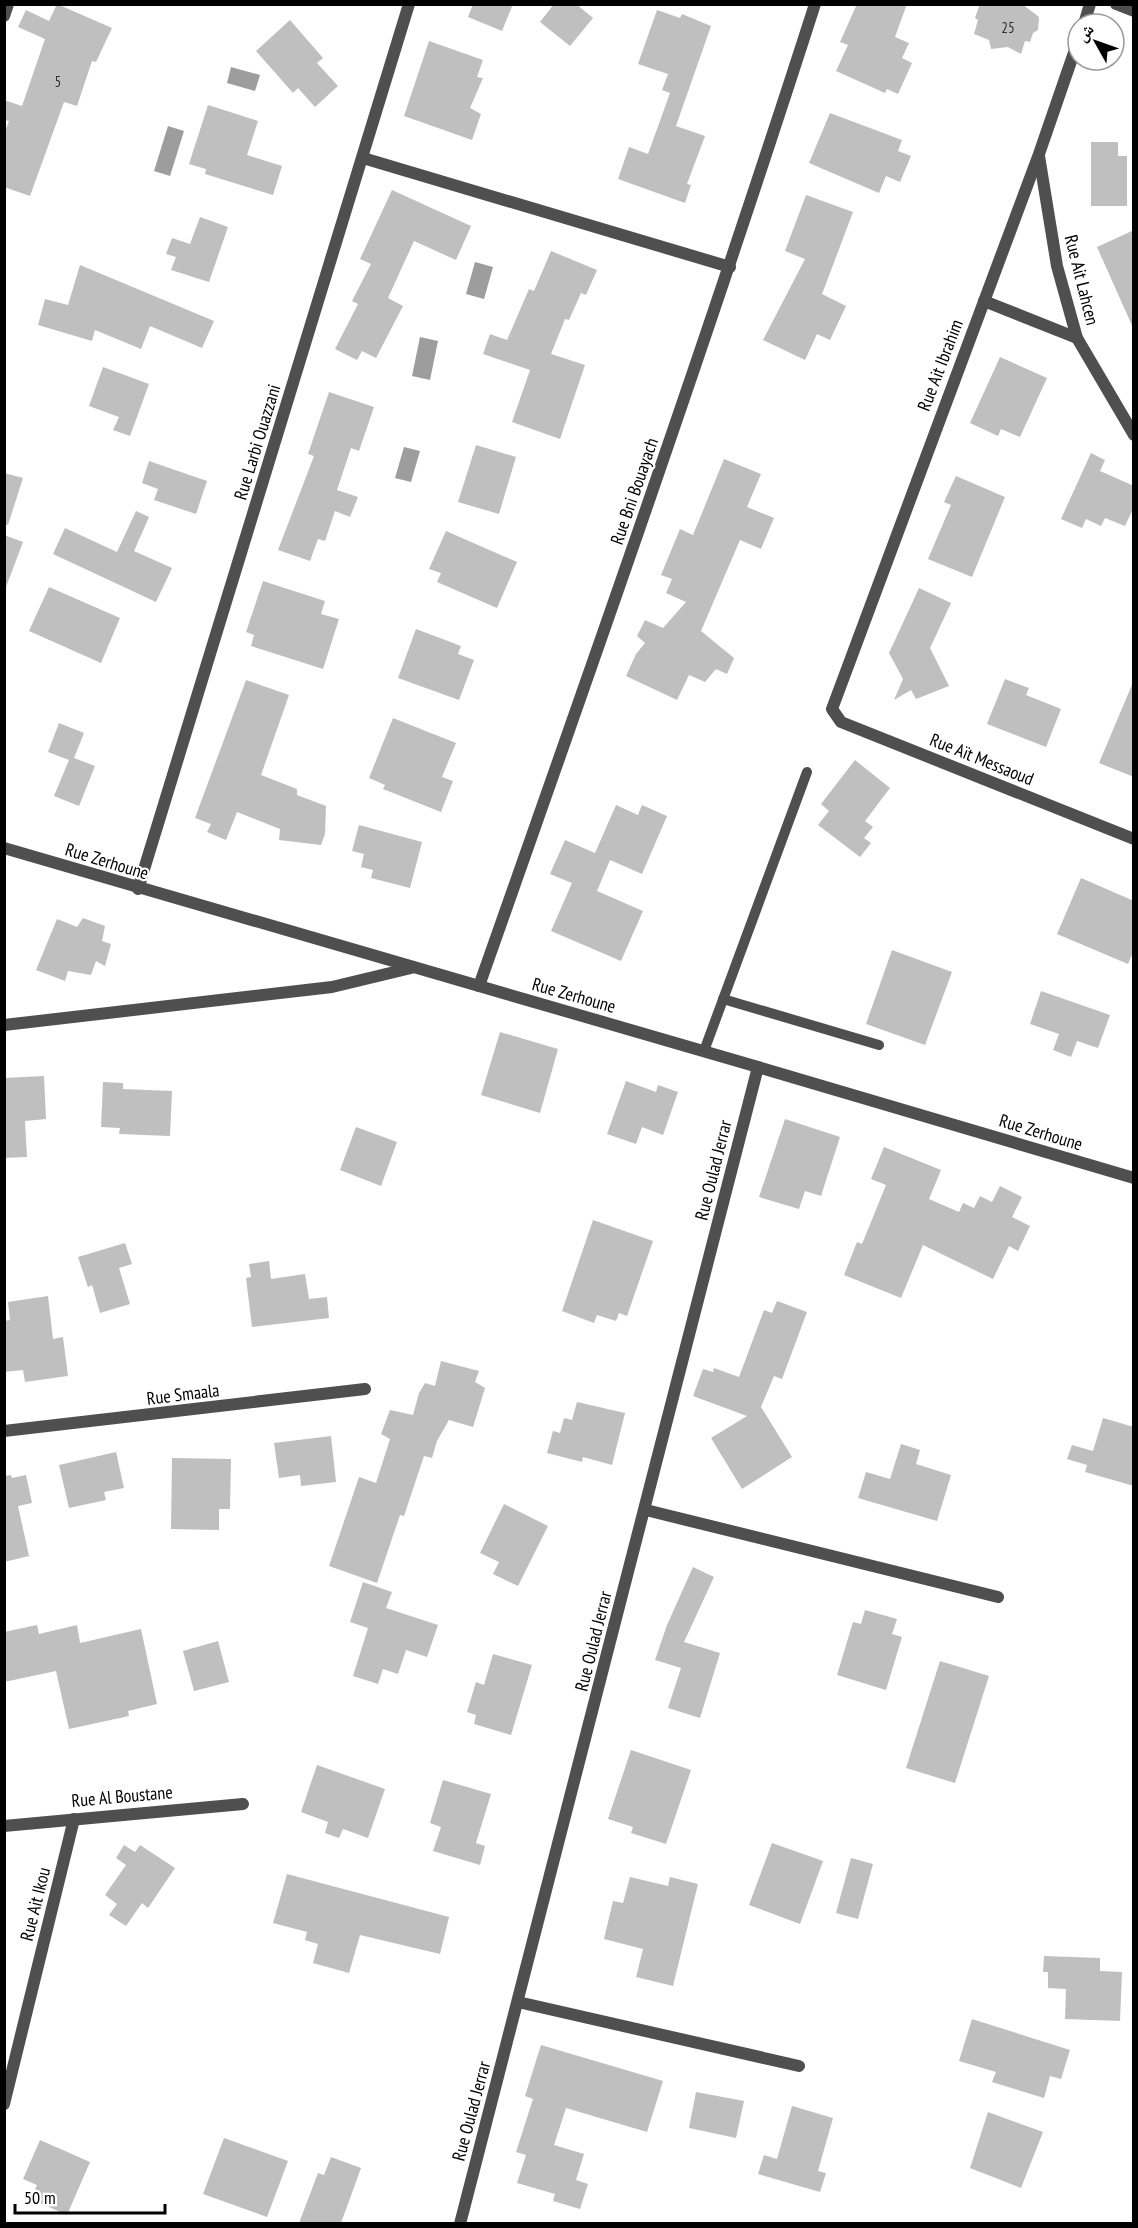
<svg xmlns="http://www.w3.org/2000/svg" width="1138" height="2228" font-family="'PT Sans Narrow','Noto Naskh Arabic',sans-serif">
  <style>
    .water { fill: #9d9d9d }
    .building { fill: #bfbfbf }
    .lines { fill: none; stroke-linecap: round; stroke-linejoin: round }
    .service { stroke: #4f4f4f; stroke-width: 10 }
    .minor { stroke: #4f4f4f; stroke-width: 12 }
    .tertiary { stroke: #4f4f4f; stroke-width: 12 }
    .labels { text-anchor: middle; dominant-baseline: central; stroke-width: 4.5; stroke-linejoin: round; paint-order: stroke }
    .number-label { font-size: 15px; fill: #303030 }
    .street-label { font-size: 18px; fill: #000; stroke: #fff }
  </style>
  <rect width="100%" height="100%" fill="#fff"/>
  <!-- water -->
  <g class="water">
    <polygon points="231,67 260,75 255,91 227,83"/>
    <polygon points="168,126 184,131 170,176 154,171"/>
    <polygon points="475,262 493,267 484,299 466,294"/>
    <polygon points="420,337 438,341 430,380 412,376"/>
    <polygon points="404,447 420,451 411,482 395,478"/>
  </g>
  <!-- building -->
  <g class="building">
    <polygon points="57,4 112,28 96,62 92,61 77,106 64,102 30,196 4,187 4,134 9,121 4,120 4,100 22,106 45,39 18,27 26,10 49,21"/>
    <polygon points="473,4 513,4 502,31 468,17"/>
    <polygon points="554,4 576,4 593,18 570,46 540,22"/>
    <polygon points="857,4 907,4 895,37 909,43 902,58 912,63 898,94 887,89 885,93 836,71 848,45 840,42"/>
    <polygon points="980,4 1022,4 1039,17 1038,30 1033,33 1030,42 1025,41 1021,54 1008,47 991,49 989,40 974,34 978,20 975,18"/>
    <polygon points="657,10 680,18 682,14 711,26 676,126 705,136 687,184 691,185 685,203 618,179 629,147 648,154 670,93 662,90 668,74 638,64"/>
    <polygon points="290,20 323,58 317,63 338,86 315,107 298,88 293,93 256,51"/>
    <polygon points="429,41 483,60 477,77 483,78 470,108 481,114 472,140 404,116"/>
    <polygon points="208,105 258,121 247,155 282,166 273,195 205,174 206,169 189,164"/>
    <polygon points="830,113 902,140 898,151 911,156 900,182 886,176 879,193 809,163"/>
    <polygon points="1091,142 1118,142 1118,156 1127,156 1127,206 1091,206"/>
    <polygon points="392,190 471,226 456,260 414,241 388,298 403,306 376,358 362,351 357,360 335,349 358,304 352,301 371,264 360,259"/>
    <polygon points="806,195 853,212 822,294 846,306 830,340 817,334 805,360 763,340 805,259 785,251"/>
    <polygon points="200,217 228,227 209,282 171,270 176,257 166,254 172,238 190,244"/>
    <polygon points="1134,230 1134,330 1097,247"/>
    <polygon points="551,251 597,270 586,295 581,293 569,320 565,319 551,354 585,365 560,439 512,422 530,370 483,354 490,334 507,340 529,289 534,291"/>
    <polygon points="80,265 214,321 202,348 150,326 141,349 95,330 92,341 38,325 45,299 68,305"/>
    <polygon points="1000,357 1047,378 1020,437 1001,429 998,436 970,423"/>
    <polygon points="103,367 149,384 130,436 113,430 119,417 89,406"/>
    <polygon points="329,392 374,407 359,451 351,448 337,490 358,497 350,517 335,511 325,541 318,539 310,561 278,550 314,456 308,454"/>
    <polygon points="476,445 516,457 499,514 458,502"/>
    <polygon points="1091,453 1105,460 1100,471 1134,486 1134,507 1125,526 1105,518 1101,526 1086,519 1082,528 1061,519"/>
    <polygon points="724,459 761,474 747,507 774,518 761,549 740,540 701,631 734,658 727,674 716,669 705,682 689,675 677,700 626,676 636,654 645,643 637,636 645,620 663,628 686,602 666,593 672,579 661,575 680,529 693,535"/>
    <polygon points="149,461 207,481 196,514 154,500 158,489 142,483"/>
    <polygon points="4,473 23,478 8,525 4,524"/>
    <polygon points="956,476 1005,497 972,577 928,559 951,505 944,502"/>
    <polygon points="136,511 149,517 134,551 172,568 156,602 53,554 65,528 117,552"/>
    <polygon points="446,531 517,562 497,608 437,582 441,573 429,569"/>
    <polygon points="4,535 23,542 6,587 4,587"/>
    <polygon points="263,581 325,601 321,614 339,619 323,669 251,646 254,635 246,632"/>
    <polygon points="49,587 120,618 101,663 29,631"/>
    <polygon points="919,588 951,603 930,648 949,686 916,699 911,690 894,700 903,679 889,653"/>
    <polygon points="416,629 461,646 458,654 474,660 459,700 398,678"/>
    <polygon points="1005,679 1029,688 1026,695 1061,709 1046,747 987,724"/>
    <polygon points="246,680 289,695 261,775 297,789 297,795 326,806 325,834 321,845 279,840 280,829 237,812 226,840 207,832 211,824 195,818"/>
    <polygon points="1134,680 1134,777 1099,763"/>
    <polygon points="393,718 456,743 442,777 453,781 441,812 383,789 385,785 369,778"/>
    <polygon points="59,723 84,733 74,758 95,766 79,806 54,796 69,760 48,752"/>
    <polygon points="855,760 890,788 865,821 873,827 864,838 871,843 860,857 818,825 829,811 821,804"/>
    <polygon points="616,805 638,815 642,805 667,816 642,874 610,860 597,891 643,911 621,961 551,931 572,883 550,874 565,840 595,853"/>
    <polygon points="359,825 422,842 410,888 371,878 373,870 361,867 364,854 352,851"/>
    <polygon points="1081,878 1134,901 1134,950 1128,964 1057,934"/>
    <polygon points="83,918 105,926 102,941 111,944 105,966 96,961 91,975 68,971 65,981 36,970 57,919 77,927"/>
    <polygon points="892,950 952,972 925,1045 866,1024"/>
    <polygon points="1041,991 1110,1015 1098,1048 1077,1041 1071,1057 1053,1050 1059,1034 1030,1024"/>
    <polygon points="500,1032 558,1049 540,1113 481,1095"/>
    <polygon points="44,1076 46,1119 25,1121 27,1157 4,1158 4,1078"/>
    <polygon points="626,1081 656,1092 658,1085 678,1092 663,1135 642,1127 636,1144 607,1134"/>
    <polygon points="103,1082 123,1083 123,1089 172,1091 170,1136 119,1134 120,1128 101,1127"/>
    <polygon points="785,1119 840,1137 821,1196 805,1191 799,1209 759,1197"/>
    <polygon points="356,1127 397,1142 381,1186 340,1170"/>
    <polygon points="884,1147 941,1170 929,1199 959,1212 963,1203 974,1208 980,1196 992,1202 1000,1186 1022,1197 1012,1217 1030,1226 1018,1251 1009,1246 993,1279 923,1245 901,1298 844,1275 857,1242 862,1244 886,1185 871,1179"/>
    <polygon points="593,1220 653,1241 627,1316 619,1313 616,1321 597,1315 594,1323 562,1311"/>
    <polygon points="125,1243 132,1264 119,1268 130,1304 100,1313 92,1285 88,1287 78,1257"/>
    <polygon points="269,1261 271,1279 305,1274 309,1299 327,1297 329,1318 252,1327 246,1278 251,1277 249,1264"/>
    <polygon points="48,1296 53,1339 63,1337 68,1376 25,1382 23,1370 4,1372 4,1321 10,1320 8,1302"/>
    <polygon points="777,1301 807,1312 782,1379 774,1376 761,1407 792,1457 742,1489 711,1438 747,1416 693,1396 703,1369 713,1372 714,1368 739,1377 764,1310 772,1313"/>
    <polygon points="441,1361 479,1371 475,1382 485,1388 473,1427 449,1420 437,1441 432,1458 424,1456 404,1516 400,1515 377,1583 329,1566 359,1477 376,1483 390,1439 381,1434 390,1410 413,1415 419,1393 425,1383 435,1386"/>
    <polygon points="577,1402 625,1413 612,1465 583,1457 582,1462 547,1453 553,1431 560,1433 564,1418 572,1420"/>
    <polygon points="1103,1418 1134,1427 1134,1486 1085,1472 1087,1465 1067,1459 1072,1445 1093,1451"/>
    <polygon points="331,1436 336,1482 301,1486 300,1475 279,1478 274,1443"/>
    <polygon points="901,1444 920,1450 916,1464 951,1475 937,1521 858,1498 866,1472 890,1479"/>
    <polygon points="116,1452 124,1488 104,1492 106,1500 69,1508 59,1465"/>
    <polygon points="172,1458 231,1459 230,1509 219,1509 219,1530 171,1529"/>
    <polygon points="11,1475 12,1478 26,1475 32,1503 18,1506 29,1556 4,1562 4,1476"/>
    <polygon points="504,1504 548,1526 518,1586 493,1574 499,1562 480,1553"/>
    <polygon points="693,1567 714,1577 684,1642 720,1653 700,1718 668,1708 681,1668 655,1660 667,1625"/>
    <polygon points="363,1582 392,1592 386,1608 438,1625 427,1657 406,1650 398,1674 383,1669 378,1684 353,1676 368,1628 350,1622"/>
    <polygon points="865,1610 897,1619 892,1634 902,1637 886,1690 837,1675 853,1622 861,1624"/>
    <polygon points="37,1625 39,1634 77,1625 80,1643 141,1629 157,1704 128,1711 129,1716 69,1729 56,1671 4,1682 4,1632"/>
    <polygon points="218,1641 229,1682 194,1691 183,1651"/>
    <polygon points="493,1654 532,1665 511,1735 474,1724 476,1715 467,1712 476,1682 484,1685"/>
    <polygon points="940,1661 989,1676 955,1783 906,1768"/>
    <polygon points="631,1750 691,1770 666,1844 631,1833 633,1827 608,1819"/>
    <polygon points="317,1765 385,1789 368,1838 343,1829 339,1838 325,1833 328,1822 301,1812"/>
    <polygon points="443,1780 491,1794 476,1843 485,1846 480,1865 433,1851 441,1827 430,1823"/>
    <polygon points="772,1843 823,1861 800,1924 749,1905"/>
    <polygon points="124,1845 135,1852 140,1845 175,1868 148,1908 142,1903 126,1926 109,1915 117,1904 105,1895 126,1865 116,1858"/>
    <polygon points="851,1858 873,1864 858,1919 836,1913"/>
    <polygon points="287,1874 449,1917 440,1954 360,1935 349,1973 313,1963 318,1944 305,1940 307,1932 273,1923"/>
    <polygon points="630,1877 668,1886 670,1877 698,1884 673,1986 636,1977 643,1949 604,1939 613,1901 623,1903"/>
    <polygon points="1044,1956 1100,1958 1100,1971 1122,1972 1120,2021 1065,2019 1066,1989 1048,1988 1048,1972 1043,1972"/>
    <polygon points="972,2019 1070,2050 1061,2079 1050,2076 1044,2098 992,2082 996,2072 959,2061"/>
    <polygon points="541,2045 663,2081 647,2132 566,2108 554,2145 584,2154 576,2180 588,2184 580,2209 553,2201 555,2194 517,2183 526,2155 516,2152 533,2099 525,2096"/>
    <polygon points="696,2092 744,2101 736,2138 689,2128"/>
    <polygon points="792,2106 833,2118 818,2171 826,2173 820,2192 758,2174 764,2155 777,2159"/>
    <polygon points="988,2112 1043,2132 1021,2188 970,2168"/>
    <polygon points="224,2138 288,2161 267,2217 203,2194"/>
    <polygon points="40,2140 90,2162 67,2215 31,2199 37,2185 23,2179"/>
    <polygon points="331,2157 361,2168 341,2223 299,2223 318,2173 324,2175"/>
  </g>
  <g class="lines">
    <!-- service -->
    <g class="service">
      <polyline points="723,999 879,1045"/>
      <polyline points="704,1051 807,772"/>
    </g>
    <!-- minor -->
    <g class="minor">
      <polyline points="1116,4 1134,11"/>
      <polyline points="4,16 8,4"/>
      <polyline points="1084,24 1090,4"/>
      <polyline points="1078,41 1039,154 832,709 841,722 1134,839"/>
      <polyline points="1039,156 1057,266 1077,338 1134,435"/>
      <polyline points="363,158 730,267"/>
      <polyline points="984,301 1077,338"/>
      <polyline points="138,889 409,4"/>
      <path d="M479 986C594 660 709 334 815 4"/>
      <polyline points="4,1025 332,987 411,968"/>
      <polyline points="4,1431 365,1389"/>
      <polyline points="646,1510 998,1597"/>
      <polyline points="4,1826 243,1804"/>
      <polyline points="518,2002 799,2066"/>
      <polyline points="4,2104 74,1819"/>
      <polyline points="460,2224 758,1067"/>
    </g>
    <!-- tertiary -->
    <polyline class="tertiary" points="4,848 758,1067 1134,1178"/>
  </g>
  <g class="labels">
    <!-- number labels -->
    <g class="number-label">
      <text x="1008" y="27">25</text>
      <text x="58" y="81">5</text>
    </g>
    <!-- street labels -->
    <g class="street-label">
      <text transform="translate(1082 280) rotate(76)">Rue Ait Lahcen</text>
      <text transform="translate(940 365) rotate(-69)">Rue Ait Ibrahim</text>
      <text transform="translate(257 442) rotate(-73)">Rue Larbi Ouazzani</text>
      <text transform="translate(634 491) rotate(-71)">Rue Bni Bouayach</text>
      <text transform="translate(982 759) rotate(22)">Rue Aït Messaoud</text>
      <text transform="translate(107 861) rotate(17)">Rue Zerhoune</text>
      <text transform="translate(574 995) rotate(16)">Rue Zerhoune</text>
      <text transform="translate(1041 1132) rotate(17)">Rue Zerhoune</text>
      <text transform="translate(713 1170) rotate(-76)">Rue Oulad Jerrar</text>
      <text transform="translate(183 1394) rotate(-7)">Rue Smaala</text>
      <text transform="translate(593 1641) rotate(-76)">Rue Oulad Jerrar</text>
      <text transform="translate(122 1796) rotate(-5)">Rue Al Boustane</text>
      <text transform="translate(35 1904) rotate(-76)">Rue Ait Ikou</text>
      <text transform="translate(471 2111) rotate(-75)">Rue Oulad Jerrar</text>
    </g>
  </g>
  <!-- border -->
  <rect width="1138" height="2228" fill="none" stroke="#000000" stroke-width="12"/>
  <!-- north arrow -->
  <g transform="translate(1096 42) rotate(310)"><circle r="28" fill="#ffffff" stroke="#999999" stroke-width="1.5"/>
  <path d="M0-4.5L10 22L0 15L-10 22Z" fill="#000000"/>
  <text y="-9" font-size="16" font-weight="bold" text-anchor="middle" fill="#000000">ش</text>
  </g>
  <!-- scale -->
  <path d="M15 2204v9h150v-9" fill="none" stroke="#000000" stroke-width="3"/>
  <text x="24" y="2204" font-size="18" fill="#000000" stroke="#ffffff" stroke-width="4.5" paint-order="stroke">50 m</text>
</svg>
